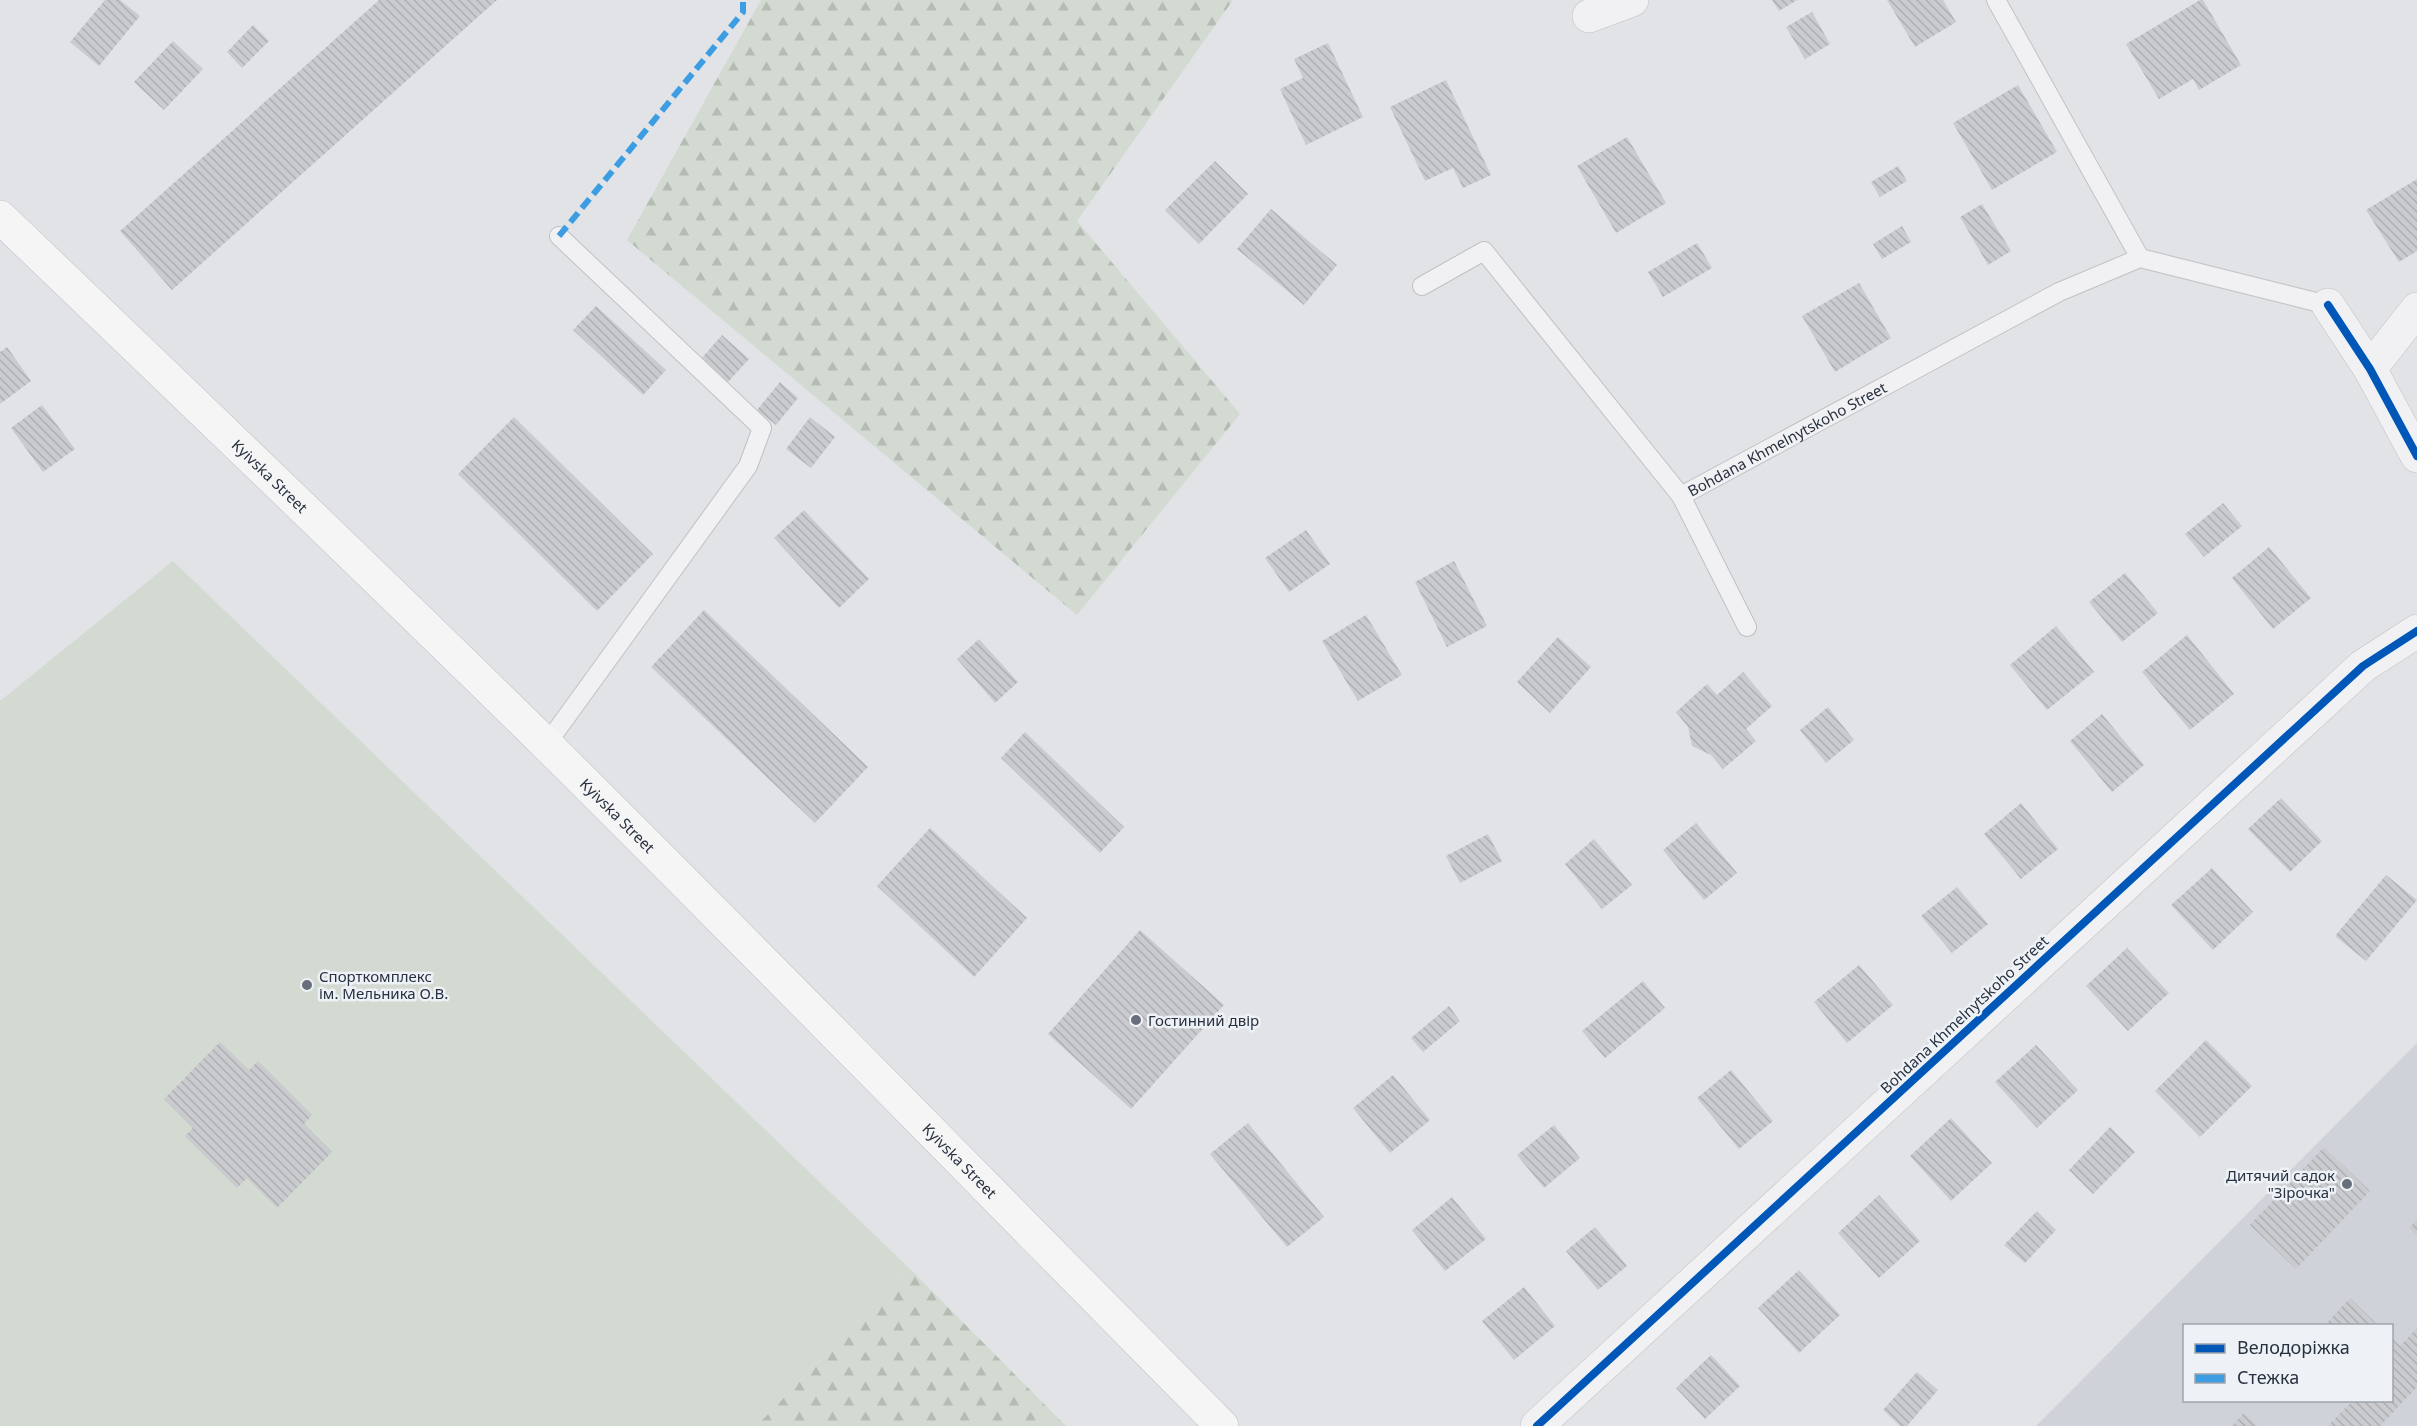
<svg xmlns="http://www.w3.org/2000/svg" width="2417" height="1426" font-family="'Noto Sans',sans-serif">
  <style>
    .built { fill: #cfd3d9; fill-rule: evenodd }
    .forest { fill: url(#forest-firs) }
    .garden { fill: #d2dad1 }
    .building { fill: url(#building-back-hatch) }
    .lines { fill: none; stroke-linecap: round; stroke-linejoin: round }
    .lane-casing { stroke: #bfc1c4; stroke-width: 20 }
    .street-casing { stroke: #bfc1c4; stroke-width: 34 }
    .primary-casing { stroke: #bdc0c4; stroke-width: 34 }
    .lane { stroke: #f1f1f3; stroke-width: 18 }
    .street { stroke: #f1f1f3; stroke-width: 33 }
    .primary { stroke: #f5f5f6; stroke-width: 33 }
    .quiet { stroke: #3d9de3; stroke-width: 6; stroke-dasharray: 12 6; stroke-linecap: butt }
    .cycleway-casing { stroke: #eef2f6; stroke-width: 11 }
    .cycleway { stroke: #0057b8; stroke-width: 8 }
    .poi-dot { fill: #696f7a; stroke: #eef2f6; stroke-width: 2 }
    .labels { text-anchor: middle; dominant-baseline: central; stroke-width: 5; stroke-linejoin: round; paint-order: stroke }
    .street-label { font-size: 15px; fill: #283140; stroke: #eef2f6 }
    .poi-label { font-size: 15px; fill: #283140; stroke: #eef2f6; text-anchor: start }
  </style>
  <defs>
    <pattern id="forest-firs" width="22" height="20" patternUnits="userSpaceOnUse" patternTransform="scale(1.5)"><rect width="22" height="20" fill="#d2dad1"/><path d="M5 1l3.5 6h-7zM16 11l3.5 6h-7z" fill="#b4bcb4"/></pattern>
    <pattern id="building-back-hatch" width="6" height="6" patternUnits="userSpaceOnUse" patternTransform="scale(1.5)"><rect width="6" height="6" fill="#c9cbce"/><path d="M-1 5l2 2M0 0l6 6M5-1l2 2" fill="none" stroke="#adafb2"/></pattern>
  </defs>
  <rect width="100%" height="100%" fill="#e1e3e6"/>
  <!-- built -->
  <path class="built" d="M2417 1043V1426H2036ZM2184 1326H2392V1400H2184Z"/>
  <!-- forest -->
  <g class="forest">
    <polygon points="761,0 1233,0 1077,221 1240,414 1077,615 627,240"/>
    <polygon points="910,1269 1066,1426 756,1426"/>
  </g>
  <!-- garden -->
  <polygon class="garden" points="173,561 910,1269 756,1426 0,1426 0,701"/>
  <!-- building -->
  <g class="building">
    <polygon points="105,0 120,0 140,16 99,66 70,42"/>
    <polygon points="379,0 497,0 172,290 120,231"/>
    <polygon points="1772,0 1797,0 1779,11"/>
    <polygon points="1887,0 1943,0 1956,22 1915,47"/>
    <polygon points="2200,0 2203,0 2241,65 2199,90 2193,79 2159,99 2126,44"/>
    <polygon points="1812,12 1830,44 1805,59 1786,27"/>
    <polygon points="253,25 269,41 242,68 227,52"/>
    <polygon points="173,41 203,69 164,110 134,82"/>
    <polygon points="1328,43 1363,117 1306,145 1280,89 1303,78 1294,59"/>
    <polygon points="1446,80 1491,175 1463,188 1453,168 1425,181 1390,107"/>
    <polygon points="2018,85 2057,152 1992,190 1953,123"/>
    <polygon points="1627,137 1666,203 1616,233 1577,166"/>
    <polygon points="1215,161 1248,194 1199,244 1165,210"/>
    <polygon points="1898,166 1907,181 1880,197 1871,182"/>
    <polygon points="2417,179 2417,251 2399,262 2366,210"/>
    <polygon points="1982,204 2011,251 1988,265 1960,217"/>
    <polygon points="1271,209 1337,265 1304,305 1237,249"/>
    <polygon points="1902,226 1911,242 1882,259 1873,244"/>
    <polygon points="1697,243 1712,268 1663,297 1648,272"/>
    <polygon points="1859,283 1891,338 1835,372 1802,316"/>
    <polygon points="596,306 666,370 643,395 573,330"/>
    <polygon points="722,335 749,359 728,382 701,359"/>
    <polygon points="7,347 31,381 0,404 0,352"/>
    <polygon points="780,382 798,398 776,425 757,410"/>
    <polygon points="42,405 75,449 43,472 11,428"/>
    <polygon points="514,417 653,554 597,611 458,474"/>
    <polygon points="810,417 835,437 811,468 786,449"/>
    <polygon points="2223,503 2242,526 2204,557 2185,534"/>
    <polygon points="804,510 869,579 839,608 774,538"/>
    <polygon points="1306,530 1330,564 1289,592 1265,558"/>
    <polygon points="2269,547 2311,598 2273,629 2232,578"/>
    <polygon points="1454,561 1487,626 1447,647 1415,582"/>
    <polygon points="2125,573 2158,613 2122,642 2089,602"/>
    <polygon points="704,610 868,767 815,823 651,667"/>
    <polygon points="1366,615 1402,675 1358,701 1322,641"/>
    <polygon points="2056,626 2094,672 2047,710 2010,665"/>
    <polygon points="2187,635 2234,694 2190,730 2142,672"/>
    <polygon points="1558,637 1591,667 1550,713 1517,682"/>
    <polygon points="979,639 1018,682 995,703 957,659"/>
    <polygon points="1743,672 1772,706 1746,729 1756,741 1723,769 1711,755 1692,746 1688,727 1676,712 1707,684 1717,695"/>
    <polygon points="1828,707 1854,740 1826,763 1800,730"/>
    <polygon points="2102,714 2144,765 2112,792 2070,741"/>
    <polygon points="1025,732 1124,827 1100,853 1001,758"/>
    <polygon points="2281,798 2322,841 2290,872 2248,829"/>
    <polygon points="2021,803 2058,849 2021,879 1984,834"/>
    <polygon points="1696,823 1737,873 1704,900 1663,850"/>
    <polygon points="930,828 1027,918 974,977 877,886"/>
    <polygon points="1488,834 1502,861 1460,883 1446,856"/>
    <polygon points="1594,839 1632,885 1602,909 1565,864"/>
    <polygon points="2212,868 2253,912 2213,950 2171,905"/>
    <polygon points="2386,875 2417,900 2366,961 2335,936"/>
    <polygon points="1957,887 1988,924 1952,953 1921,916"/>
    <polygon points="1140,930 1224,1005 1131,1109 1048,1034"/>
    <polygon points="2127,948 2169,993 2128,1031 2086,986"/>
    <polygon points="1859,965 1893,1005 1847,1043 1814,1002"/>
    <polygon points="1643,981 1665,1008 1605,1058 1582,1031"/>
    <polygon points="1449,1006 1460,1021 1423,1052 1411,1038"/>
    <polygon points="2206,1040 2252,1086 2200,1137 2155,1091"/>
    <polygon points="220,1042 249,1070 258,1061 312,1115 304,1124 332,1152 277,1208 247,1178 237,1188 185,1136 193,1128 164,1099"/>
    <polygon points="2036,1045 2078,1090 2037,1128 1995,1082"/>
    <polygon points="1731,1070 1773,1121 1739,1149 1697,1098"/>
    <polygon points="1393,1075 1430,1120 1390,1153 1353,1108"/>
    <polygon points="1951,1118 1992,1163 1951,1201 1910,1156"/>
    <polygon points="1248,1123 1324,1217 1287,1247 1210,1154"/>
    <polygon points="1554,1125 1580,1158 1544,1188 1517,1155"/>
    <polygon points="2110,1127 2135,1152 2093,1194 2069,1170"/>
    <polygon points="2324,1147 2370,1191 2296,1269 2250,1225"/>
    <polygon points="1879,1195 1920,1241 1879,1278 1838,1233"/>
    <polygon points="1452,1197 1486,1239 1445,1271 1412,1230"/>
    <polygon points="2037,1211 2056,1230 2025,1263 2004,1245"/>
    <polygon points="2417,1220 2417,1236 2409,1228"/>
    <polygon points="1595,1227 1627,1266 1598,1290 1566,1251"/>
    <polygon points="1799,1270 1840,1315 1799,1353 1758,1308"/>
    <polygon points="1524,1287 1555,1326 1514,1360 1482,1321"/>
    <polygon points="2350,1298 2379,1326 2324,1326"/>
    <polygon points="2417,1328 2417,1387 2380,1426 2328,1426 2353,1400 2392,1400 2392,1338 2400,1346"/>
    <polygon points="1711,1355 1740,1386 1705,1419 1676,1388"/>
    <polygon points="1917,1372 1938,1390 1907,1426 1900,1426 1883,1410"/>
    <polygon points="2244,1413 2257,1426 2232,1426"/>
  </g>
  <g class="lines">
    <defs>
      <g id="lane">
        <polyline points="1996,0 2140,258"/>
        <path id="s1" d="M1422 286 1484 251 1681 496 2059 292 2140 258 2328 305"/>
        <polyline points="1681,496 1747,627"/>
        <polyline points="546,745 748,466 762,428 559,236"/>
      </g>
      <g id="street">
        <polyline points="1589,16 1632,0"/>
        <polyline points="2328,305 2370,369 2417,456"/>
        <polyline points="2370,369 2417,309"/>
        <polyline points="1537,1426 2363,666 2417,631"/>
      </g>
      <g id="primary">
        <path id="s2" d="M0 217C183 392 366 567 547 745 774 970 997 1199 1222 1426"/>
      </g>
    </defs>
    <!-- lane casing -->
    <use href="#lane" class="lane-casing"/>
    <!-- street casing -->
    <use href="#street" class="street-casing"/>
    <!-- primary casing -->
    <use href="#primary" class="primary-casing"/>
    <!-- lane -->
    <use href="#lane" class="lane"/>
    <!-- street -->
    <use href="#street" class="street"/>
    <!-- primary -->
    <use href="#primary" class="primary"/>
    <!-- quiet -->
    <polyline class="quiet" points="559,236 743,12 743,0"/>
    <defs>
      <g id="cycleway">
        <polyline points="2328,305 2370,369 2417,456"/>
        <polyline points="1537,1426 2363,666 2417,631"/>
      </g>
    </defs>
    <!-- cycleway casing -->
    <use href="#cycleway" class="cycleway-casing"/>
    <!-- cycleway -->
    <use href="#cycleway" class="cycleway"/>
  </g>
  <!-- markers -->
  <g class="poi-dot">
    <circle cx="307" cy="985" r="6"/>
    <circle cx="1136" cy="1020" r="6"/>
    <circle cx="2347" cy="1184" r="6"/>
  </g>
  <g class="labels">
    <!-- street labels -->
    <g class="street-label">
      <text stroke="none"><textPath href="#s1" startOffset="506">Bohdana Khmelnytskoho Street</textPath></text>
      <text stroke="none"><textPath href="#s2" startOffset="374">Kyivska Street</textPath></text>
      <text stroke="none"><textPath href="#s2" startOffset="860">Kyivska Street</textPath></text>
      <text transform="translate(1964 1014) rotate(-43)">Bohdana Khmelnytskoho Street</text>
      <text stroke="none"><textPath href="#s2" startOffset="1346">Kyivska Street</textPath></text>
    </g>
    <!-- poi labels -->
    <g class="poi-label">
      <text x="319" y="976">Спорткомплекс<tspan x="319" dy="17">ім. Мельника О.В.</tspan></text>
      <text x="1148" y="1020">Гостинний двір</text>
      <text x="2335" y="1175" text-anchor="end">Дитячий садок<tspan x="2335" dy="17">"Зірочка"</tspan></text>
    </g>
  </g>
  <!-- legend -->
  <rect x="2183" y="1324" width="210" height="78" fill="#eef2f6" stroke="#9fa5ad" stroke-width="1.5"/>
  <rect x="2195" y="1344" width="30" height="9" fill="#0057b8" stroke="#9fa5ad" stroke-width="1.5"/>
  <text x="2237" y="1354" font-size="18" fill="#283140">Велодоріжка</text>
  <rect x="2195" y="1374" width="30" height="9" fill="#3d9de3" stroke="#9fa5ad" stroke-width="1.5"/>
  <text x="2237" y="1384" font-size="18" fill="#283140">Стежка</text>
</svg>
